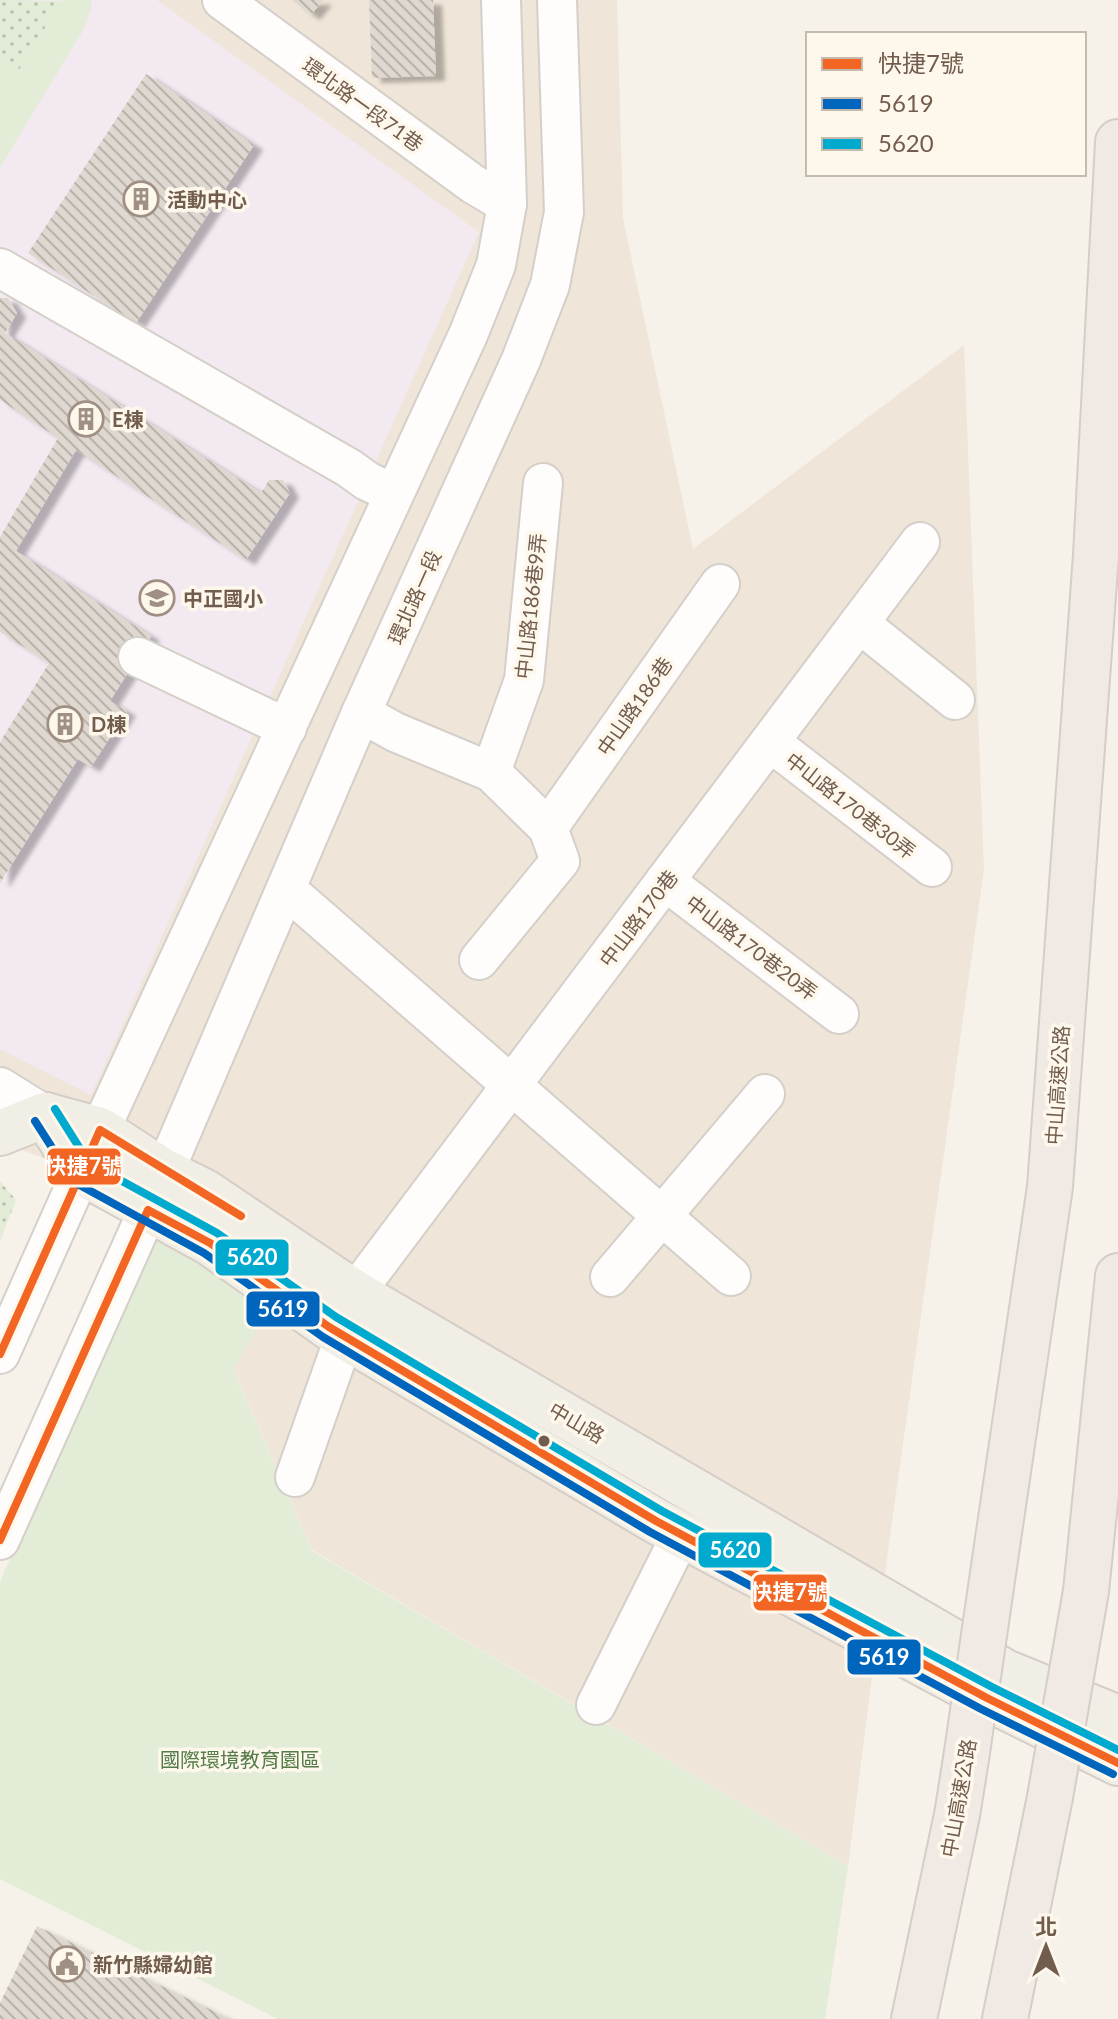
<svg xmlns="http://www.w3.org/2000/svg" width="1118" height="2019" font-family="Lato,'Noto Sans TC',sans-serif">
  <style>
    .residential { fill: #efe5d8 }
    .education { fill: #f3e9f1 }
    .grass { fill: url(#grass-dots) }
    .green { fill: #e2ecd6 }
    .building { fill: url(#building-back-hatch); filter: url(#shadow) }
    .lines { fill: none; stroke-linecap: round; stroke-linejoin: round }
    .minor-casing { stroke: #d5cfc9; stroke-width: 42 }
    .major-casing { stroke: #d5cdc7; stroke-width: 48 }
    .highway-casing { stroke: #d5cdc7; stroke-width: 48 }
    .minor { stroke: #fefdfc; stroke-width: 38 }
    .major { stroke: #f1eee6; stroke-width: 44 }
    .highway { stroke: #f0e9e4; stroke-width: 44 }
    .highway-bridge-casing { stroke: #d5cdc7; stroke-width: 48; stroke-linecap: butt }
    .highway-bridge { stroke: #f0e9e4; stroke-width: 44 }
    .bus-1-casing { stroke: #fef8ec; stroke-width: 14 }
    .bus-2-casing { stroke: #fef8ec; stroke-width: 14 }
    .bus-3-casing { stroke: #fef8ec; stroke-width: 14 }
    .bus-1 { stroke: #f26522; stroke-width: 8 }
    .bus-2 { stroke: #0065bd; stroke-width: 8 }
    .bus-3 { stroke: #00a9ce; stroke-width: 8 }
    .bus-dot { fill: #725c4d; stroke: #fef8ec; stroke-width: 3 }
    .labels { text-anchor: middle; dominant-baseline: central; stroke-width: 7; stroke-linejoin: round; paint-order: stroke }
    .street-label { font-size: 20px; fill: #725c4d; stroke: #fef8ec }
    .poi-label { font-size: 20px; font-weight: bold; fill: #725c4d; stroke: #fef8ec; text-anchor: start }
    .park-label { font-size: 20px; fill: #547c48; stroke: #fef8ec }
    .line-badge { stroke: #fef8ec; stroke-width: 3 }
    .badge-label { font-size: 22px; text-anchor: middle; font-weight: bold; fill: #fff }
  </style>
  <defs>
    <pattern id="grass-dots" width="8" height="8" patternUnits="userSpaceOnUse" patternTransform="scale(2)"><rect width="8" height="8" fill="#e2ecd6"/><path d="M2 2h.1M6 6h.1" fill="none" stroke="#bcc2b0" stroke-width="1.8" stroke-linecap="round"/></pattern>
    <pattern id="building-back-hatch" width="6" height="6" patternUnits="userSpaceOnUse" patternTransform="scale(2)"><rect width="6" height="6" fill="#dfd8d0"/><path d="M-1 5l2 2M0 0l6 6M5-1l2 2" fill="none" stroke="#b9b2ab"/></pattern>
    <filter id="shadow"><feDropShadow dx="9" dy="5" stdDeviation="2" flood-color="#0004"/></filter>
  </defs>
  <rect width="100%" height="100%" fill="#f6f2ea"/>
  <!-- residential -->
  <polygon class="residential" points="0,0 617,0 623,218 693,549 964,345 984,870 889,1543 848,1866 312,1550 161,1202 0,1142"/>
  <!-- education -->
  <polygon class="education" points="0,0 157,0 479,232 91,1095 0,1049"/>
  <!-- grass -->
  <g class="grass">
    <polygon points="0,0 62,1 0,101"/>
    <polygon points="0,1181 16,1200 0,1241"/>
  </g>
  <!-- green -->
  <g class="green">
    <polygon points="62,0 91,0 92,4 85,27 0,168 0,63 17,73"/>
    <polygon points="159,1236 274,1303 233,1369 312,1551 848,1866 825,2019 278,2019 0,1879 0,1582 64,1433"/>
  </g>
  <!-- building -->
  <g class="building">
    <polygon points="292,0 323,0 311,15"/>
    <polygon points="369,0 433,0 436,76 372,78"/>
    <polygon points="146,74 254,145 136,323 28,253"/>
    <polygon points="0,298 8,298 17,313 5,333 261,493 269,480 283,480 290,493 246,560 76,450 16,551 151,636 110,701 127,711 91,767 78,759 0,883 0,742 49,663 0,632 0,537 58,438 0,400"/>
    <polygon points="37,1926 230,2019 0,2019 0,2003"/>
  </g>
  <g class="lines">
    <defs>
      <g id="minor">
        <polyline points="222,0 473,184 507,204"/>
        <polyline points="0,268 349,468 367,481 394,494"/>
        <polyline points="859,623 955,700"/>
        <polyline points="138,657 287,728"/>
        <polyline points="361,713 395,732 491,772 548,828 560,861 479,960"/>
        <polyline points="770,742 932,867"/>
        <polyline points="491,772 524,680 543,483"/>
        <polyline points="548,828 720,584"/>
        <polyline points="665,881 839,1014"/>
        <polyline points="286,889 731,1276"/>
        <polyline points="0,1087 45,1115"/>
        <polyline points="610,1277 765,1094"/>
        <polyline points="355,1293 920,542"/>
        <polyline points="0,1354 100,1130 468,335 496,265 507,204 501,0"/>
        <polyline points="295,1477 345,1335"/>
        <polyline points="0,1540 148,1210 361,713 521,360 550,285 564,212 557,0"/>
        <polyline points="596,1705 681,1535"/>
      </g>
      <g id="major">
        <polyline points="45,1115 81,1172 210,1243 329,1327 656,1521 987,1698 1118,1763"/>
        <polyline points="45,1115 100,1130 163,1171 205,1192 355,1293 1005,1672 1118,1718"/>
        <polyline points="0,1133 45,1115"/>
      </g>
      <g id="highway">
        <polyline points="998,1539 1050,1187 1096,555 1118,142"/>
        <polyline points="1086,1591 1118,1276"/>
        <polyline points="914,2019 957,1815 966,1759"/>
        <polyline points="1005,2019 1050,1797"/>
      </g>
    </defs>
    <!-- minor casing -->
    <use href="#minor" class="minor-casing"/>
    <!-- major casing -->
    <use href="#major" class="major-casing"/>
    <!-- highway casing -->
    <use href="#highway" class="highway-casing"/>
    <!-- minor -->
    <use href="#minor" class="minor"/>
    <!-- major -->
    <use href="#major" class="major"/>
    <!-- highway -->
    <use href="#highway" class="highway"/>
    <defs>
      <g id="highway-bridge">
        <polyline points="966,1759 998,1539"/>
        <polyline points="1050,1797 1086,1591"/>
      </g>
    </defs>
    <!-- highway-bridge casing -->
    <use href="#highway-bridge" class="highway-bridge-casing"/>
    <!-- highway-bridge -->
    <use href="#highway-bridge" class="highway-bridge"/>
    <defs>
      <g id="bus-1">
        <polyline points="0,1354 100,1130 241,1216"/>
        <polyline points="0,1540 148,1210 210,1243 329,1327 656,1521 987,1698 1118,1763"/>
      </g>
      <polyline id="bus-2" points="35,1121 74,1182 204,1253 323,1337 650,1532 981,1709 1113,1774"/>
      <polyline id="bus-3" points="55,1109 89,1163 217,1233 336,1317 662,1511 992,1687 1118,1750"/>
    </defs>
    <!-- bus-1 casing -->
    <use href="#bus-1" class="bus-1-casing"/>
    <!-- bus-2 casing -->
    <use href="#bus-2" class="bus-2-casing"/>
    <!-- bus-3 casing -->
    <use href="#bus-3" class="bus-3-casing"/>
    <!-- bus-1 -->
    <use href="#bus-1" class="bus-1"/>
    <!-- bus-2 -->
    <use href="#bus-2" class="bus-2"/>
    <!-- bus-3 -->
    <use href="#bus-3" class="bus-3"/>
  </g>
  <!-- icons -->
  <defs>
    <symbol id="building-ring" viewBox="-11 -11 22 22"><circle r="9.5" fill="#fef8ec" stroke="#a09084" stroke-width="1.5"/><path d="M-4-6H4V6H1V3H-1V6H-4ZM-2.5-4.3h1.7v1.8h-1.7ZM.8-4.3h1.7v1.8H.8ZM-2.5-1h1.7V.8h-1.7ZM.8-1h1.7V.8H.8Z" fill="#a09084"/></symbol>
    <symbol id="school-ring" viewBox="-11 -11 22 22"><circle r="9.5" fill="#fef8ec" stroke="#a09084" stroke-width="1.5"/><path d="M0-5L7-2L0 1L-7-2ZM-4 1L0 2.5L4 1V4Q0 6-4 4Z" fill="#a09084"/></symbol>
    <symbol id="civic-ring" viewBox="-11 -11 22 22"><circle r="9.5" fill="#fef8ec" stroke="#a09084" stroke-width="1.5"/><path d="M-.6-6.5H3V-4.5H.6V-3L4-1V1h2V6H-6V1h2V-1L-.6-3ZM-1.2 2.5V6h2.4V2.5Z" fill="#a09084"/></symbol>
  </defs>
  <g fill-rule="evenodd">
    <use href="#building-ring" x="121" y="179" width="40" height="40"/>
    <use href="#building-ring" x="66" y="399" width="40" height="40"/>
    <use href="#school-ring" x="137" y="578" width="40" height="40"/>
    <use href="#building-ring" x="45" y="704" width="40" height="40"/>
    <use href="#civic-ring" x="47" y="1944" width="40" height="40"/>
  </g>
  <!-- markers -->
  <circle class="bus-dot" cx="544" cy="1441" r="7"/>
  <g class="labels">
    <!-- street labels -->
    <g class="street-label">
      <text transform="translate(363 104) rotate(36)">環北路一段71巷</text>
      <text transform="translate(414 597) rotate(-66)">環北路一段</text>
      <text transform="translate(530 606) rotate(-84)">中山路186巷9弄</text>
      <text transform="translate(634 706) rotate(-55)">中山路186巷</text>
      <text transform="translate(851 805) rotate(38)">中山路170巷30弄</text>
      <text transform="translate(638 918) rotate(-53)">中山路170巷</text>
      <text transform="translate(752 947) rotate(37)">中山路170巷20弄</text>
      <text transform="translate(1057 1085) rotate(-86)">中山高速公路</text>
      <text transform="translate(577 1422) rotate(30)">中山路</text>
      <text transform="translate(958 1798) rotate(-80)">中山高速公路</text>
    </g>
    <!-- poi labels -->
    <g class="poi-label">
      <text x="167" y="199">活動中心</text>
      <text x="112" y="419">E棟</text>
      <text x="183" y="598">中正國小</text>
      <text x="91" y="724">D棟</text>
      <text x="93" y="1964">新竹縣婦幼館</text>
    </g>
    <!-- park labels -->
    <g class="park-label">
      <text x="240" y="1759">國際環境教育園區</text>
    </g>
  </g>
  <g class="line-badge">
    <rect x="46" y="1147" width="76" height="39" rx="8" fill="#f26522"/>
    <rect x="214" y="1238" width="76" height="39" rx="8" fill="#00a9ce"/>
    <rect x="245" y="1290" width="76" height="38" rx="8" fill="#0065bd"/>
    <rect x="697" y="1531" width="76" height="38" rx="8" fill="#00a9ce"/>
    <rect x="752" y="1573" width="76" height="39" rx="8" fill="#f26522"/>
    <rect x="846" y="1638" width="76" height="38" rx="8" fill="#0065bd"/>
  </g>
  <g class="badge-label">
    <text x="84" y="1174">快捷7號</text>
    <text x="252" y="1265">5620</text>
    <text x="283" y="1317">5619</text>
    <text x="735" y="1558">5620</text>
    <text x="790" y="1600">快捷7號</text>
    <text x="884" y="1665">5619</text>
  </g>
  <!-- legend -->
  <rect x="806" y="32" width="280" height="144" fill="#fef8ec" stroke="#c6baac" stroke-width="2"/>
  <rect x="822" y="58" width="40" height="12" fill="#f26522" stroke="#c6baac" stroke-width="2"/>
  <text x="878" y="72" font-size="24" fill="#725c4d">快捷7號</text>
  <rect x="822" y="98" width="40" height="12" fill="#0065bd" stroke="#c6baac" stroke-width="2"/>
  <text x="878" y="112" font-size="24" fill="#725c4d">5619</text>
  <rect x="822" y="138" width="40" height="12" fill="#00a9ce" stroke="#c6baac" stroke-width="2"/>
  <text x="878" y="152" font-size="24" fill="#725c4d">5620</text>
  <!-- north arrow -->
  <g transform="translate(1046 1947)" stroke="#fef8ec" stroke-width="6" paint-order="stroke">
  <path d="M0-6L14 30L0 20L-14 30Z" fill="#725c4d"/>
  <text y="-12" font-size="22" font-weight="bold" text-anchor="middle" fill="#725c4d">北</text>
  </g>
</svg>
